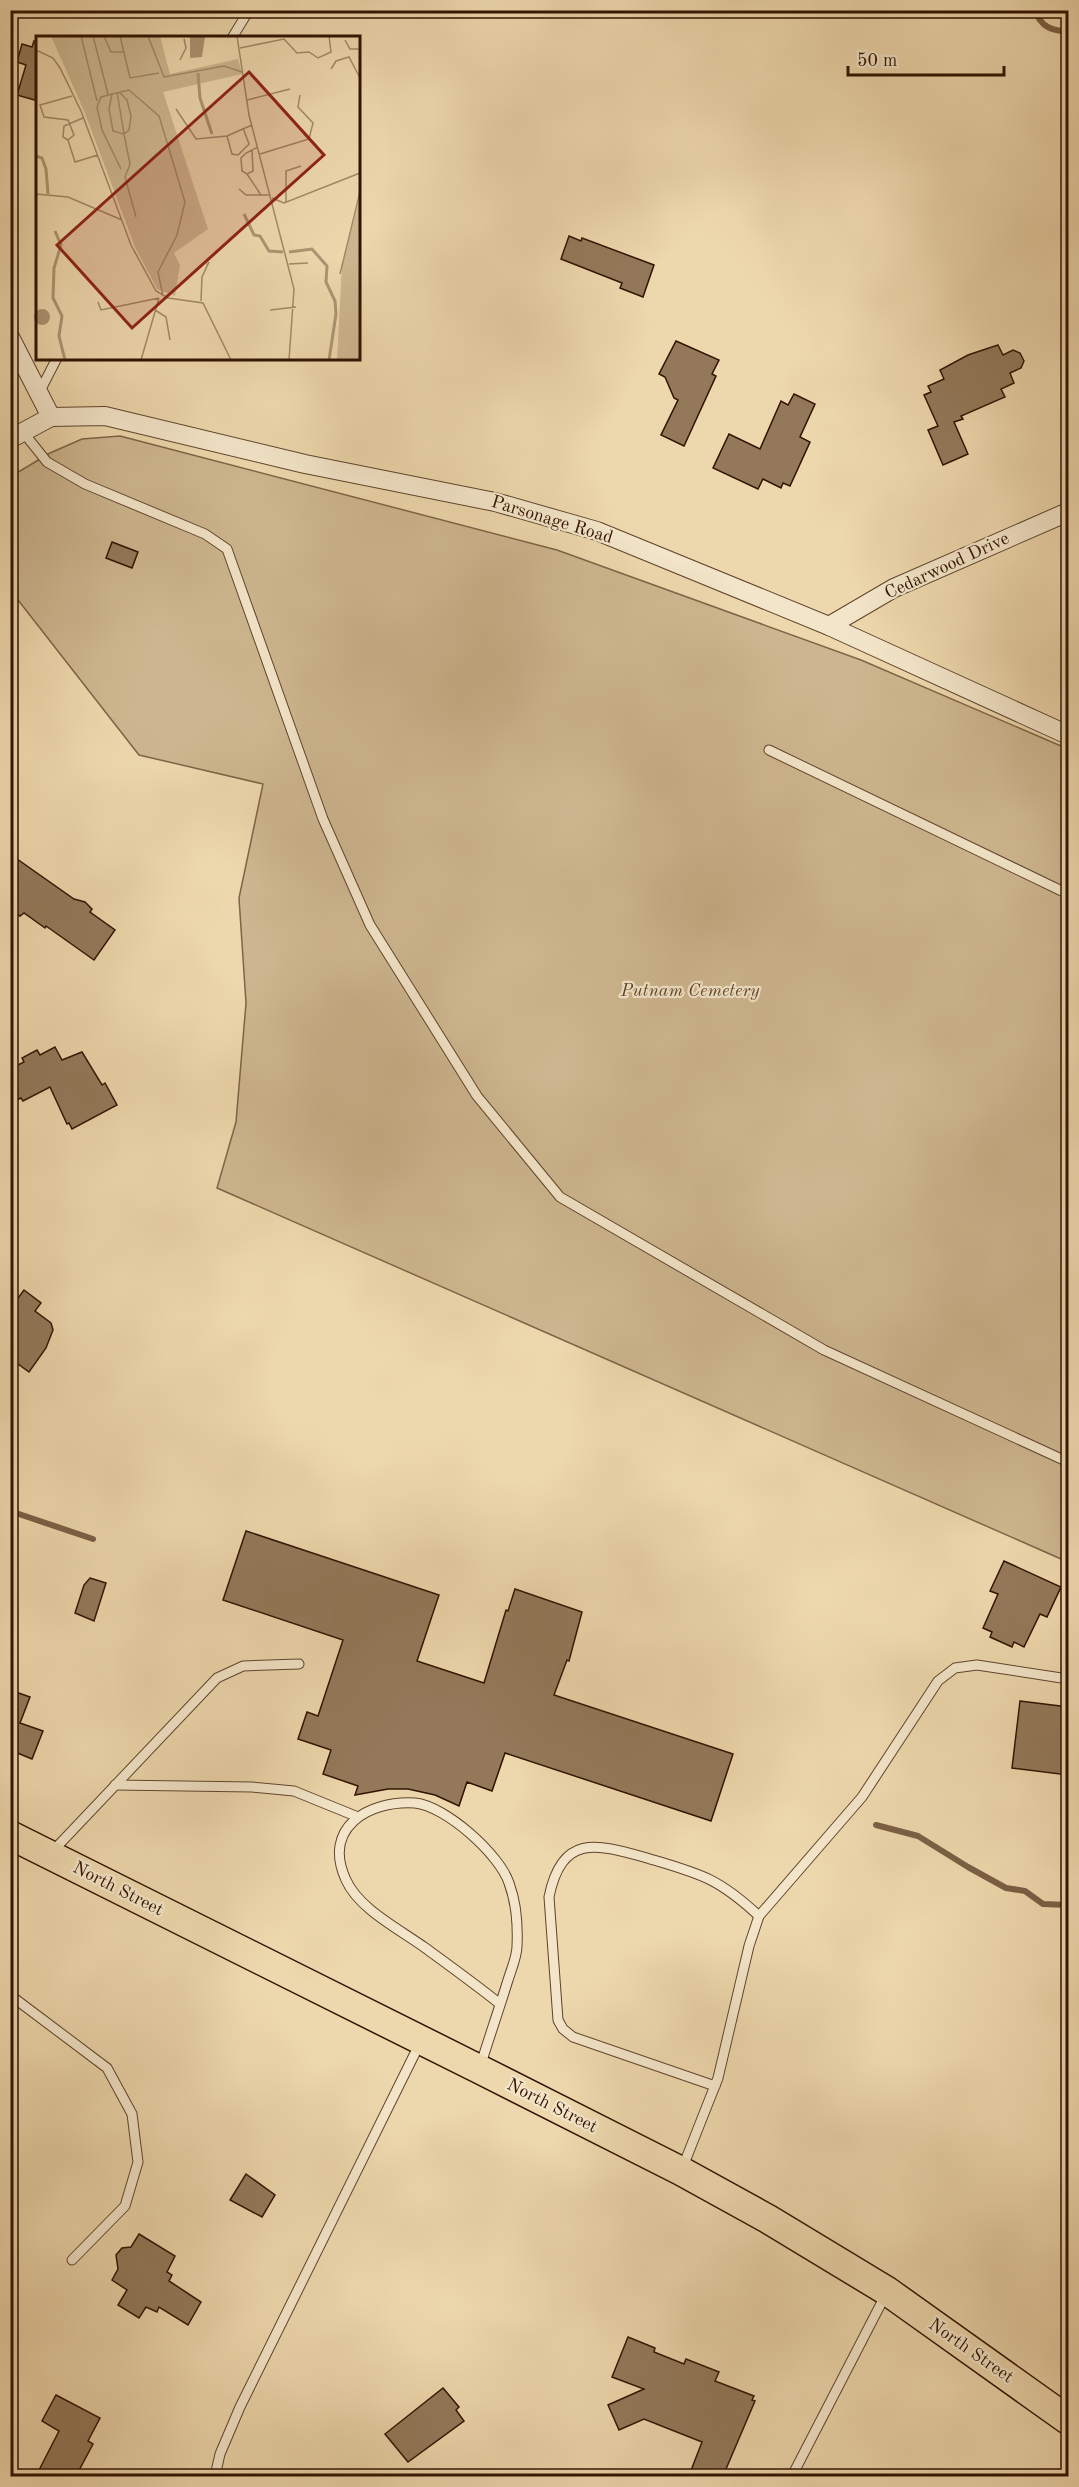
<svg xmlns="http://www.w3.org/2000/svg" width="1079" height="2487" font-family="'Old Standard TT',serif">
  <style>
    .green { fill: #cdb68f; stroke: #7f6448; stroke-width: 1.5 }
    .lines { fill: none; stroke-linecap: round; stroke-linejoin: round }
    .stream { stroke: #7b6045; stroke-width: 6 }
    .building { fill: #93795a; stroke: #311301; stroke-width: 1.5 }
    .service-casing { stroke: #60442c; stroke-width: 11 }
    .minor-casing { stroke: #60442c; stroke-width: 20 }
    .primary-casing { stroke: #311301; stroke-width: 31 }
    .service { stroke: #f3e5c9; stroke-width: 9 }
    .minor { stroke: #f3e5c9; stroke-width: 18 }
    .primary { stroke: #edd7ac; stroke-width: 28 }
    .labels { text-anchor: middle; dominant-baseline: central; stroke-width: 4.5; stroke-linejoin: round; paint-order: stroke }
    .street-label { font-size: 18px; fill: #311301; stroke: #f3e5c9 }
    .park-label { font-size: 18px; font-style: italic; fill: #60442c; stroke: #f3e5c9 }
    .inset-river { fill: none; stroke: #ad9472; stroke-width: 3 }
    .inset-road { fill: none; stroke: #a28968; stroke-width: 1.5 }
    .view { fill: #8f2418; fill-opacity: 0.15; stroke: #8f2418; stroke-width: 3 }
    .inset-edge { fill: none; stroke: #311301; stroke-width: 3 }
  </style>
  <rect width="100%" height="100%" fill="#edd7ac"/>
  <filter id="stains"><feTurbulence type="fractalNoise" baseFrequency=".00333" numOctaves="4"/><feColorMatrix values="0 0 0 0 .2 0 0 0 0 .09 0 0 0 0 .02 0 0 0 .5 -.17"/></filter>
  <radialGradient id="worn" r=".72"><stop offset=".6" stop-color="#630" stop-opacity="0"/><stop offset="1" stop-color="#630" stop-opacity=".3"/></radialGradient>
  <!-- green -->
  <polygon class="green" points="120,436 557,550 861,660 1068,749 1068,1562 217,1188 236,1122 246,1003 239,898 263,784 139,755 11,591 10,477 50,453 82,439"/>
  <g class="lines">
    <!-- stream -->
    <g class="stream">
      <path d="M1035 10C1041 28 1052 30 1068 32"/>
      <polyline points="10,1511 93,1539"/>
      <polyline points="876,1825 918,1836 968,1867 1006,1888 1025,1891 1043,1904 1068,1905"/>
    </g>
  </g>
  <!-- building -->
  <g class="building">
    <polygon points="34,41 38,42 38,101 17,95 26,65 17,62 22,44 32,47"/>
    <polygon points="569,236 581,241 582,238 654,265 643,297 620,288 622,283 561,259"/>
    <polygon points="676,341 719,360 712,374 716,376 684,446 661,435 678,400 674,398 665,377 659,374"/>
    <polygon points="998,345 1003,355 1013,350 1020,353 1024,361 1021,368 1010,373 1014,383 1001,389 1005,397 961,416 963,419 954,422 968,454 943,465 928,430 938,426 924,395 931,392 928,386 944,379 940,370 968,355"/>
    <polygon points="794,394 815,404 800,437 810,442 790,486 783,483 781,488 763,479 758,489 713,468 729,434 760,449 781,401 788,405"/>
    <polygon points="112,542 138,552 132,568 106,558"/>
    <polygon points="10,854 74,899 85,902 92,909 90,912 115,930 94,960 46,926 45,928 24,913 20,916 10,910"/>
    <polygon points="55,1047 62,1060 82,1052 102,1085 105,1083 117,1105 72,1129 69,1123 67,1124 50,1087 23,1101 21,1098 10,1103 10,1069 24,1062 22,1058 37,1050 40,1055"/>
    <polygon points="24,1290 41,1303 35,1311 51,1323 53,1330 46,1348 29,1372 10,1358 10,1309"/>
    <polygon points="246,1531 439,1595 417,1661 484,1683 506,1610 508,1611 515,1589 582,1612 569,1661 567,1660 554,1695 733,1754 711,1821 505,1753 492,1791 467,1782 459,1806 435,1795 408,1789 388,1789 355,1795 358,1786 323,1774 331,1750 298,1739 307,1712 318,1716 343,1640 223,1600"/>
    <polygon points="1004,1561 1061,1587 1047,1617 1040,1614 1024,1647 1014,1642 1012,1647 990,1637 992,1632 983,1628 998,1594 990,1591"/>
    <polygon points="90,1578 106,1583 94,1621 75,1613 84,1585"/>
    <polygon points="10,1690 30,1697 20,1723 43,1731 32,1759 10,1750"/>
    <polygon points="1020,1701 1068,1707 1068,1775 1012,1768"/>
    <polygon points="246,2174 275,2195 262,2217 230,2200"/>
    <polygon points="139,2234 175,2256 167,2272 172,2275 169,2281 201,2302 188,2325 159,2307 157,2312 146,2307 139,2318 118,2305 127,2290 112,2280 118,2269 116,2255 122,2248 131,2247"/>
    <polygon points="628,2337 655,2348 654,2352 684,2364 686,2359 719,2372 715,2381 754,2396 752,2400 755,2401 723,2476 700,2476 690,2473 702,2442 644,2419 619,2430 608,2405 644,2389 612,2377"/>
    <polygon points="443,2388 459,2407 456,2410 464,2421 408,2462 385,2434"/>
    <polygon points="56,2395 100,2418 88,2441 93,2444 76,2476 36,2476 59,2431 42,2421"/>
  </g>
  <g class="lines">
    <defs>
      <g id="service">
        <polyline points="232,38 249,10"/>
        <polyline points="39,393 57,358"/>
        <polyline points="23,432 47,462 85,484 205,534 227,549 323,819 370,925 477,1096 560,1197 824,1350 1068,1462"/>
        <polyline points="769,750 1068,894"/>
        <polyline points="115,1785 252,1787 294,1791 358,1817"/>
        <polyline points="51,1853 217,1678 243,1666 299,1664"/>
        <polyline points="10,1995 107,2068 132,2114 138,2162 125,2206 72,2260"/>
        <path d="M480 2067C489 2038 499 2009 508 1980 511 1970 517 1957 517 1946 518 1925 516 1902 509 1883 500 1855 446 1806 415 1803 368 1800 322 1828 346 1880 359 1909 399 1929 424 1947 450 1966 475 1984 500 2004"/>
        <path d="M715 2086 573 2037 563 2029 558 2020 549 1897C562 1833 597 1844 647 1858 700 1874 717 1877 759 1916"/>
        <polyline points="682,2169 718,2078 749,1946 759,1916 862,1797 938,1681 955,1668 977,1665 1068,1679"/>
        <polyline points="215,2476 220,2454 240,2407 420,2043"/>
        <polyline points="792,2476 886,2294"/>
      </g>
      <g id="minor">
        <polyline points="10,337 51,417"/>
        <polyline points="10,439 51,417 105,416 305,464 495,502 597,531 829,626 1068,735"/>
        <polyline points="829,626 894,588 1068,512"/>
      </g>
      <polyline id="primary" points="10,1835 479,2069 681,2171 768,2219 887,2291 1068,2420"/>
    </defs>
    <!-- service casing -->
    <use href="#service" class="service-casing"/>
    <!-- minor casing -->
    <use href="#minor" class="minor-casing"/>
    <!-- primary casing -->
    <use href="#primary" class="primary-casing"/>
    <!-- service -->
    <use href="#service" class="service"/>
    <!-- minor -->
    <use href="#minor" class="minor"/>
    <!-- primary -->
    <use href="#primary" class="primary"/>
  </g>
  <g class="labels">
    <!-- street labels -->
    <g class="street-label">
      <text transform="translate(552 520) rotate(17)">Parsonage Road</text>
      <text transform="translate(947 566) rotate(-25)">Cedarwood Drive</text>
      <text transform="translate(118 1889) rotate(27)">North Street</text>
      <text transform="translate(552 2106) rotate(27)">North Street</text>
      <text transform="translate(971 2351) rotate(35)">North Street</text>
    </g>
    <!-- park labels -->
    <g class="park-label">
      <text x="690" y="991">Putnam Cemetery</text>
    </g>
  </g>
  <!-- overview -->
  <g transform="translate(36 36)">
    <rect width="324" height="324" fill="#edd7ac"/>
    <path d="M15 0H124L134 38 202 23 206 38 127 56 172 193 138 217 144 229 139 260 121 253 99 211 49 77ZM324 162V324H301L306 229Z" fill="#cdb68f"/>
    <path d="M154 0H169L166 21 154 22ZM-2 281a8 8 0 1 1 16 0a8 8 0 1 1-16 0Z" fill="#ad9472"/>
    <path class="inset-river" d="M162 37 164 62 176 98M0 120 6 122 10 133 12 158M208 178 218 199 224 200 233 215 247 216M19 195 25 209 18 232 17 262 26 280 23 300 29 324M253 216 276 213 291 230 290 246 299 265 300 278 293 324"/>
    <path class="inset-road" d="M45 0 61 65M57 0 72 58M68 0 75 16H88M84 0 94 42 123 37M112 0 128 41 188 30 206 36M201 0 213 79 258 253 253 324M309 4 314 13H324M204 12 248 3 261 17 273 16 282 22 295 16 293 0M0 14 17 22 24 32 45 75 95 209 120 255 132 262 167 267 195 324M144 24 150 12 148 3M295 33 300 25 313 21 324 42M81 56 88 98M83 56 91 64 95 80 93 94 88 98M76 58 65 61 61 71 66 94 85 133M211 64 254 53M140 73 160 103 191 100 216 89M47 82 28 90 27 101 32 104 39 126 62 119M191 100 196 118 202 119 213 108 207 92M32 104 38 99 32 84 8 81 4 69 36 60M216 114 217 135 211 138 206 135 205 122 210 117 222 111M224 118 273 103 277 87 262 71 264 59M211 138 225 159M203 153 210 159H234M0 158 32 161 86 184M236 162 248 167 324 137M250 166V135L265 130M100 181 89 141 94 128 88 98 77 95 73 73 76 58 93 54 123 80 149 166 141 199 122 236 127 260M253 228 272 227M304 238 324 156M165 265 166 241 173 226 171 229M62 266 65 274 123 262M119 274 130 281 134 304M234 274 260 271M105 324 123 262"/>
    <path class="view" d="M213 36 288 119 96 292 21 209Z"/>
    <rect width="324" height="324" class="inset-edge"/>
  </g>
  <!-- margin -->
  <rect width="1079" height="2487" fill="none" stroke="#edd7ac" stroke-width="36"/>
  <rect x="12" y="12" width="1055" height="2463" fill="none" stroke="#311301" stroke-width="3"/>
  <rect x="18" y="18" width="1043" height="2451" fill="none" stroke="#311301" stroke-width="1.5"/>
  <!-- scale -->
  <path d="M848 66v9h156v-9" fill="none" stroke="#311301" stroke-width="3"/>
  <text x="857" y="66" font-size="18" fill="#311301" stroke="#f3e5c9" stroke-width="4.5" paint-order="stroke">50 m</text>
  <rect width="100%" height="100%" filter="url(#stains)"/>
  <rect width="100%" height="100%" fill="url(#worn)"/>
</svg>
